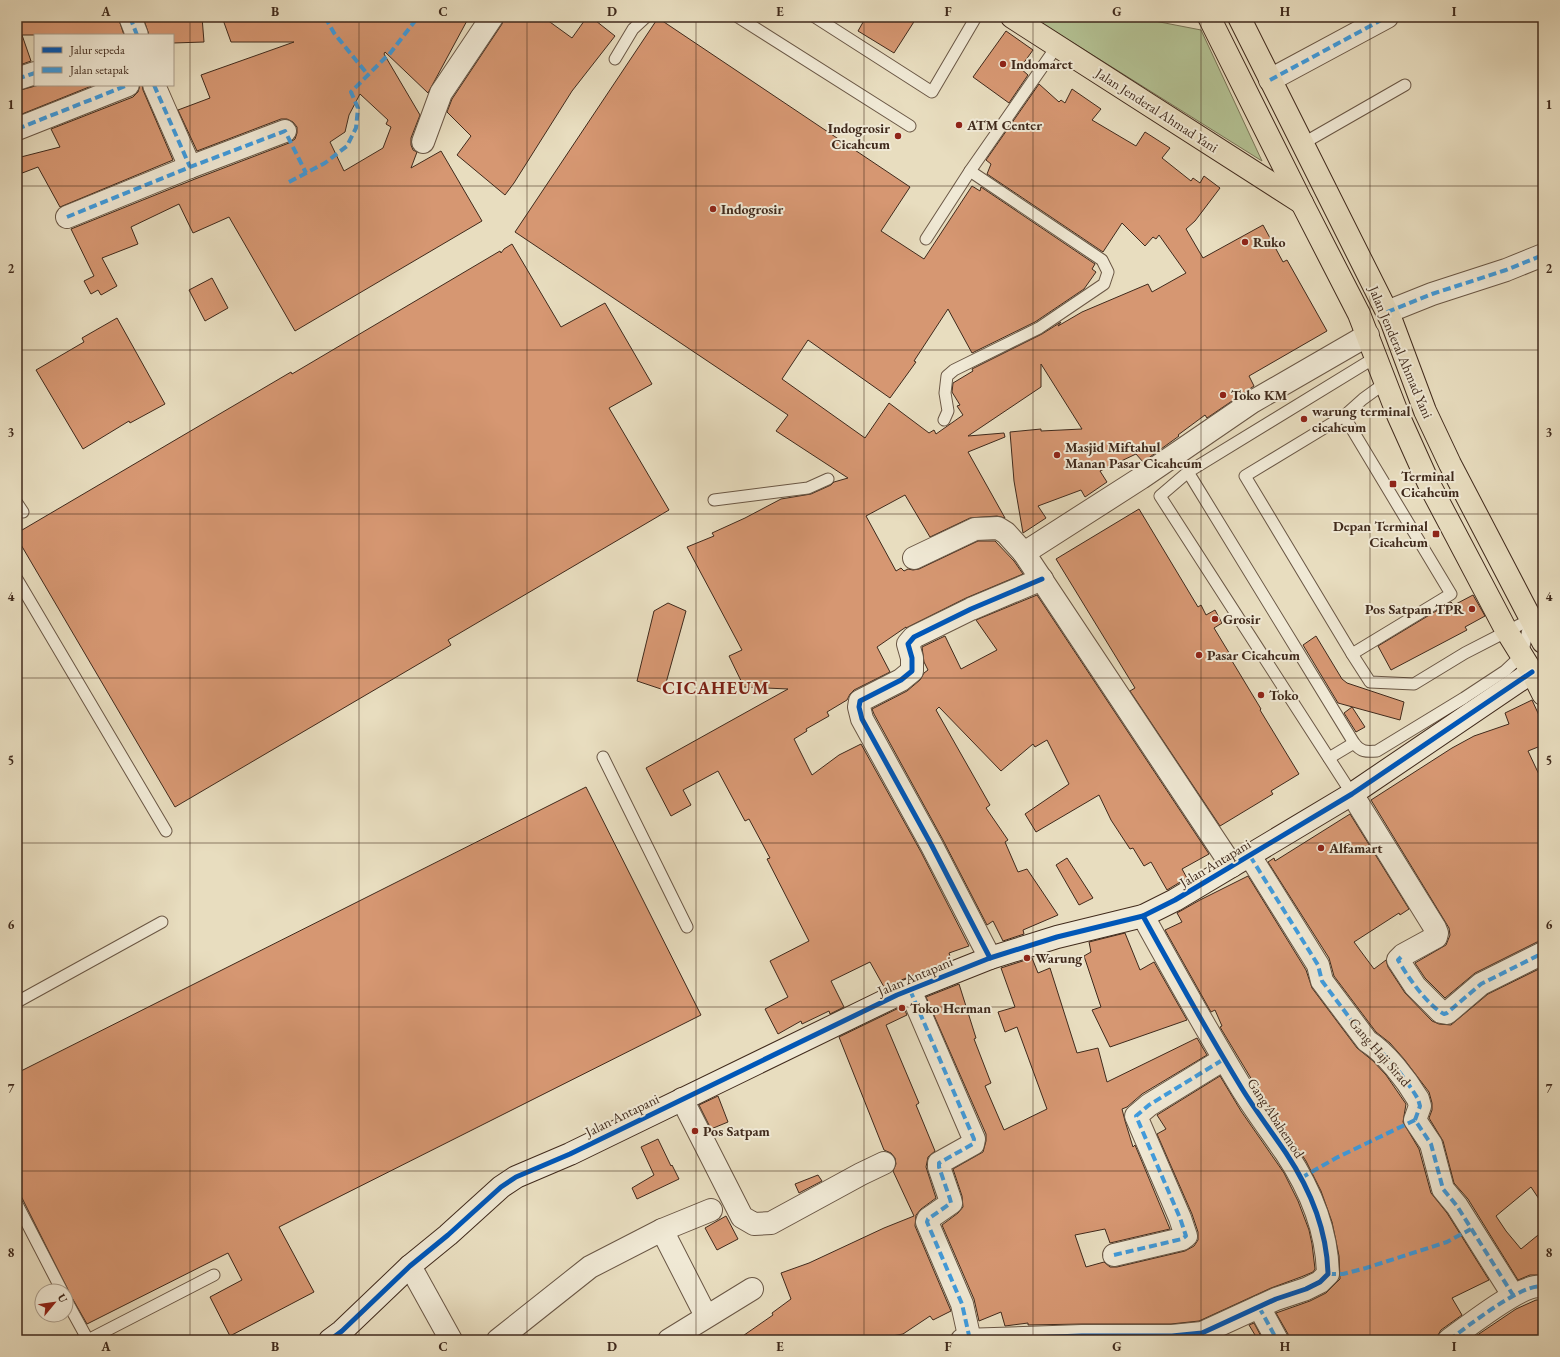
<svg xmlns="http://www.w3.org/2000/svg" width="1560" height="1357" font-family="'EB Garamond',serif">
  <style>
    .green { fill: #b4c294; stroke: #7a7658 }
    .building { fill: #d69772; stroke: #402a1c; fill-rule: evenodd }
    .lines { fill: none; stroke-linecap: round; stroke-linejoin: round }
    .lane-casing { stroke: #6a5745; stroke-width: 13 }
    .street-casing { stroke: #6a5745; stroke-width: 24 }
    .secondary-casing { stroke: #402a1c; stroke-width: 24 }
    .primary-casing { stroke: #402a1c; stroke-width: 24 }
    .highway-casing { stroke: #402a1c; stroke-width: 24 }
    .lane { stroke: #f0e9d5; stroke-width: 11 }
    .street { stroke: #f0e9d5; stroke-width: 22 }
    .secondary { stroke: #f0e9d5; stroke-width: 22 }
    .primary { stroke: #e8ddbf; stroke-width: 22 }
    .highway { stroke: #e8ddbf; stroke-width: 22 }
    .quiet { stroke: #3f9cdf; stroke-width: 4; stroke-dasharray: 8 4; stroke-linecap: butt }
    .cycleway-casing { stroke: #f0e9d5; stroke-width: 8 }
    .cycleway { stroke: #0057b8; stroke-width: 5 }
    .grid { fill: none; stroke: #402a1c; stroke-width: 1; stroke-opacity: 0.55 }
    .poi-dot { fill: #8f2418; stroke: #f0e9d5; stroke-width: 1.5 }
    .labels { text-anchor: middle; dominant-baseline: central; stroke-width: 4; stroke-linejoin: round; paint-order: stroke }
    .poi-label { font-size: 14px; font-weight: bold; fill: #402a1c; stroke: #f0e9d5; text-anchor: start }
    .street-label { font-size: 14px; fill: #402a1c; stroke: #f0e9d5 }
    .district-label { font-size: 18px; font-weight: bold; letter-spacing: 1px; fill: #7a1f14; stroke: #f0e9d5 }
    .neatline { fill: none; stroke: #402a1c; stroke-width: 1.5 }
    .grid-label { font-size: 13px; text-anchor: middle; font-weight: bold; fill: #402a1c }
  </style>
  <rect width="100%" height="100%" fill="#e8ddbf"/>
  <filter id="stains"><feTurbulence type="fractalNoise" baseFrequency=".005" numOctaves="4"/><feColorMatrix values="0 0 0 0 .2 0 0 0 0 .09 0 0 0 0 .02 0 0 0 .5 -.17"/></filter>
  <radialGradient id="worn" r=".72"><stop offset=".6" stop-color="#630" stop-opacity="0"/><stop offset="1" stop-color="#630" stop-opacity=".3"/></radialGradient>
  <!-- green -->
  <polygon class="green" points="1032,17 1134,17 1201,30 1262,161"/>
  <!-- building -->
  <g class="building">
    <polygon points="17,17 118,17 124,35 22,35 31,61 17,66"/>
    <polygon points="143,17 202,17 204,42 173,43 173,35 149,35"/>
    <path d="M222 17H469L428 93 385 52 384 54 420 115 411 138V145L413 150 417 152 411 168 441 151 482 221 295 331 229 217 193 233 179 204 131 227 138 244 102 258 117 286 101 295 98 290 91 294 84 281 94 276 71 229 195 179 289 143 295 139 297 133V127L293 122 287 119H281L197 151 178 110 210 98 201 75 294 42H231ZM360 94 388 120 386 124 391 127 383 148 344 171 330 142 345 132 349 115Z"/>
    <polygon points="504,17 543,17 572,38 587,17 591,17 615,36 572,91 514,183 505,195 457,155 471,136 447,112 452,99 502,24"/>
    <polygon points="866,17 917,17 894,53 858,31"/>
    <polygon points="658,18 910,187 881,231 924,259 972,186 980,191 981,187 1095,264 1092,269 1096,272 1084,289 1035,322 972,353 948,309 914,361 916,362 890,398 808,340 782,379 865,438 889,403 929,433 934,430 936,434 963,415 957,406 960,405 952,392 953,383 973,371 972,369 1042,334 1061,322 1058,326 1082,312 1148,284 1152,292 1186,273 1159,235 1156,239 1153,237 1145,246 1122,223 1103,252 987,174 991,164 986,160 1039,84 1059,102 1061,100 1065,103 1072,89 1101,109 1092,120 1136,146 1145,132 1170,148 1162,158 1191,181 1193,178 1200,183 1204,176 1220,188 1195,221 1186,229 1203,258 1263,225 1283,262 1287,260 1327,331 1249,376 1254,386 1207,418 1205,415 1178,435 1179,436 1143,462 1136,454 1100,471 1107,482 1085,497 1081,490 1038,506 1046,518 1023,533 1014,481 1010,432 1041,429 1041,431 1082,429 1041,364 1041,387 968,436 1004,433 1005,437 968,452 1005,518 997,516 970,518 930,537 905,495 866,516 896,571 901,568 904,571 908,569 913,570 919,569 978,541 995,541 1014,561 1023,574 966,598 906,628 906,627 877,647 890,672 854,690 850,694 847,700 827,712 829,716 806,729 807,731 794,739 812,775 839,755 861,744 921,852 969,946 949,953 951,960 884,987 870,962 831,981 844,1007 830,1014 829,1011 802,1024 801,1021 778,1034 765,1009 788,997 770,961 809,941 767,859 770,858 749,819 745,821 718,771 683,790 691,805 671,816 646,768 788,689 744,687 729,656 742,650 687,547 714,536 712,533 745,518 781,499 811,494 831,485 834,482 848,478 776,431 788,415 515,232"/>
    <polygon points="1006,31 1033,50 1020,68 1028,75 1009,103 973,77"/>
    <polygon points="39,85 94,85 17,116 17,91"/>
    <polygon points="140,85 142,85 143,90 173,160 60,207 38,167 17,175 17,158 60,147 51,129 133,97 138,92"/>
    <polygon points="512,244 561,327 605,303 652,384 609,408 669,510 448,640 451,645 175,807 17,538 17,533 291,372 292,374 500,251 501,253 504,249"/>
    <polygon points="212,278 228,308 205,321 189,290"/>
    <polygon points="117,318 165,404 130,423 129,421 83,449 36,370 84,342 82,338"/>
    <polygon points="1139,509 1198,607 1201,605 1206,615 1215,610 1222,623 1214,628 1231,656 1229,656 1261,709 1260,710 1299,774 1271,791 1273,794 1220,826 1130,691 1135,688 1056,559"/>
    <polygon points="1037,595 1209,854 1182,869 1187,878 1167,890 1151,862 1144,866 1133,848 1130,849 1111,820 1099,795 1036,832 1025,814 1069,784 1047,740 1035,747 1033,744 1001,771 939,707 936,710 990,805 986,808 1008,840 1005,842 1018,872 1027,869 1058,915 1023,930 1024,934 1003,941 993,921 987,925 943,840 874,714 872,709 907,691 920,680 924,673 928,670 924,662 922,647 945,636 961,669 997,650 976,620"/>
    <polygon points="1473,595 1485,616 1465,627 1467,630 1391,670 1378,646 1451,602 1454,605"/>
    <polygon points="668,603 686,611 664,690 637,681 654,611"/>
    <polygon points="1316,636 1342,679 1347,683 1404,702 1400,720 1338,703 1303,645"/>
    <polygon points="1532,700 1543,724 1543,745 1528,751 1543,783 1543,941 1537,942 1475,973 1445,998 1425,978 1415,963 1446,945 1450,935 1449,928 1371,800 1452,748 1474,736 1509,724 1505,713"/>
    <polygon points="1352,707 1365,727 1356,732 1344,713"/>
    <polygon points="586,787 701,1015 279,1227 314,1292 230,1336 210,1297 242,1280 228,1253 87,1324 71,1296 17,1188 17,1073"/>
    <polygon points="1350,814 1409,909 1400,915 1399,913 1354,942 1374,969 1386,960 1388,967 1405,993 1432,1021 1439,1024 1451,1025 1488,994 1543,967 1543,1205 1531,1187 1496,1216 1506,1231 1521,1249 1543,1231 1543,1275 1530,1275 1518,1280 1468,1199 1454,1183 1443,1141 1429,1118 1432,1110 1432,1103 1429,1092 1404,1059 1390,1043 1376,1032 1334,976 1329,958 1268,862 1274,858 1275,861"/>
    <polygon points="1067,858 1093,898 1079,905 1056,865"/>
    <polygon points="1248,876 1306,970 1312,988 1357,1048 1373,1061 1386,1075 1406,1104 1403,1122 1419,1149 1431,1193 1447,1213 1489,1280 1452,1298 1462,1315 1441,1330 1438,1335 1437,1340 1289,1340 1288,1334 1276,1313 1310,1301 1326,1293 1340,1279 1339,1256 1332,1222 1321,1191 1306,1161 1252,1080 1220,1027 1222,1026 1215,1010 1211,1012 1165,930 1182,922 1177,913 1200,900"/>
    <polygon points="1125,933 1140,970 1154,962 1187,1020 1110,1047 1092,1010 1101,1007 1084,956 1091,952 1089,942"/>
    <polygon points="1032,958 1038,973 1050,968 1077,1053 1098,1048 1107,1082 1197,1038 1207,1055 1142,1094 1127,1107 1122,1109 1125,1121 1133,1147 1135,1145 1170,1229 1110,1243 1105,1229 1075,1235 1086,1267 1104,1262 1110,1267 1117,1267 1185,1251 1194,1246 1198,1240 1198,1232 1192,1214 1157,1134 1166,1129 1157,1115 1220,1076 1241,1111 1284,1173 1298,1201 1309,1230 1312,1244 1315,1269 1313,1272 1301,1277 1271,1288 1199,1321 1171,1324 1082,1324 1028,1325 1028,1323 1005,1326 1001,1312 979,1321 974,1299 942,1225 958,1213 963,1207 962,1196 953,1169 983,1152 986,1141 986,1134 926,997 959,984 976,1038 974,1039 991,1083 985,1086 1004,1130 1047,1109 1017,1027 1005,1032 998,1012 1015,1007 1001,968"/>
    <polygon points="903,1006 907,1015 886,1025 919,1103 916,1105 935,1151 928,1157 926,1167 936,1198 921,1209 916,1215 915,1226 951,1311 933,1320 930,1316 903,1334 870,1340 737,1340 773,1315 772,1313 791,1299 781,1273 809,1263 884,1228 914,1216 893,1171 896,1164 895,1158 891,1153 884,1150 839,1037"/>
    <polygon points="718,1096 728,1122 711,1129 699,1105"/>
    <polygon points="658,1139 671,1166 672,1165 679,1179 637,1199 632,1188 654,1175 641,1147"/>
    <polygon points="818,1175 822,1181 799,1193 795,1184"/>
    <polygon points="726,1216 738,1239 717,1250 705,1228"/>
    <polygon points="1536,1300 1543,1300 1543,1340 1470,1340 1516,1309"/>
    <polygon points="1254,1323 1263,1340 1258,1340 1249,1325"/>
  </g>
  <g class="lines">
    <defs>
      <g id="lane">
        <polyline points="738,17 910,126"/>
        <polyline points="815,17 932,92 976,17"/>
        <polyline points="615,59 633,29 646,17"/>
        <polyline points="1302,144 1405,85"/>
        <polyline points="926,239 970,171 1057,46"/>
        <path d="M1376 357 1188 472 1354 743C1361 752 1366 752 1377 751L1464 698 1505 671 1522 655 1530 621"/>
        <polyline points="1385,383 1363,399 1344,416 1245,476 1352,654 1370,682 1414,684 1465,653 1531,619"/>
        <polyline points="1344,416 1451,594 1352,654"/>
        <polyline points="944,420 948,411 945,393 947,376 954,370 1039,328 1104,284 1108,272 1102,260 970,171"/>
        <polyline points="1188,472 1160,496 1352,794"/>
        <polyline points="714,500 808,488 828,479"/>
        <polyline points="17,503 23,512"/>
        <polyline points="17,579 166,831"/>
        <polyline points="603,757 687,927"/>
        <polyline points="1329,758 1354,743"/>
        <polyline points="17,1002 162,922"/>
        <polyline points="17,1204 62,1291"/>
        <polyline points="66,1300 88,1340"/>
        <polyline points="88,1340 214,1275"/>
      </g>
      <g id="street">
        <polyline points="130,17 137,35"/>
        <polyline points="17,79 35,73"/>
        <polyline points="1270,80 1387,17"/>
        <polyline points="154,85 190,167"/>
        <polyline points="17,129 128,85"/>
        <polyline points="423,142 441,93 492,17"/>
        <polyline points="67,217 190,167 285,131"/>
        <polyline points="1387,312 1432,294 1506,270 1543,255"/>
        <polyline points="1024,553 1141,478 1252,402 1368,335"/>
        <polyline points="914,558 975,529 998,528 1006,533 1024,553 1232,866"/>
        <polyline points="1352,794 1435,928 1437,933 1436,937 1403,955 1398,960 1415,986 1441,1012 1447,1013 1481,984 1543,953"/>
        <path d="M1250 856 1318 965 1322 981 1367 1041C1386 1053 1406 1079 1418 1099L1420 1106 1415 1120 1431 1144 1443 1189 1457 1206 1513 1295"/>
        <polyline points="990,958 932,846 862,719 859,707 860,701 901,680 912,671 912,658 908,644 914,637 971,609 1042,579"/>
        <polyline points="910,990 974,1139 973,1144 939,1163 939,1167 950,1199 951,1203 928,1219 927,1222 962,1304 970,1340"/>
        <polyline points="682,1099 742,1217 754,1224 771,1223 861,1174 884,1163"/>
        <polyline points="662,1230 706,1316"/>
        <polyline points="1114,1255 1182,1239 1186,1236 1180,1218 1136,1116 1149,1105 1224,1059"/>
        <polyline points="410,1266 451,1340"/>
        <polyline points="1259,1307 1277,1340"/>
        <polyline points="498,1340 590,1267 662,1230 711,1210"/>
        <polyline points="669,1340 752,1289"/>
        <path d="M962 1340 1082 1336H1172L1202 1333 1276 1299 1306 1289 1320 1282 1328 1274C1327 1231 1310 1189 1286 1153 1271 1131 1255 1110 1241 1087 1207 1031 1175 974 1143 916"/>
        <path d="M1449 1340C1466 1328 1524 1281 1543 1287"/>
      </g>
      <polyline id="secondary" points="330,1340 342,1331 410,1266 448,1235 501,1187 516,1177 570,1154 897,995 990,958 1057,937 1143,916 1175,900 1352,794 1532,672"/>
      <polyline id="primary" points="1012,17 1302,203"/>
      <g id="highway">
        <polyline points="1209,17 1302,203 1359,314 1398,415 1429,484 1506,630 1532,672 1543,694"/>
        <polyline points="1239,17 1391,320 1425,411 1450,464 1543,642"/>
      </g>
    </defs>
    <!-- lane casing -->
    <use href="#lane" class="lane-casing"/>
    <!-- street casing -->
    <use href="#street" class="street-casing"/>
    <!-- secondary casing -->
    <use href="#secondary" class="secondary-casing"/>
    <!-- primary casing -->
    <use href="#primary" class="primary-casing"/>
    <!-- highway casing -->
    <use href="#highway" class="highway-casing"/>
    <!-- lane -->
    <use href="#lane" class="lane"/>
    <!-- street -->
    <use href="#street" class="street"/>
    <!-- secondary -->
    <use href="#secondary" class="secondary"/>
    <!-- primary -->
    <use href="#primary" class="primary"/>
    <!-- highway -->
    <use href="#highway" class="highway"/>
    <!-- quiet -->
    <g class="quiet">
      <polyline points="130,17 137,35"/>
      <polyline points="325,17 334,33 368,75"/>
      <polyline points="17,79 35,73"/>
      <polyline points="1270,80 1387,17"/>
      <polyline points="154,85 190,167"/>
      <polyline points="17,129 128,85"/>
      <polyline points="289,182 325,163 347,146 356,128 358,108 351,92 385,58 388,56 418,17"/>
      <polyline points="67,217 190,167 285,131 306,173"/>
      <polyline points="1387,312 1432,294 1506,270 1543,255"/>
      <path d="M1250 856 1318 965 1322 981 1367 1041C1386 1053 1406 1079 1418 1099L1420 1106 1415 1120 1431 1144 1443 1189 1457 1206 1513 1295"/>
      <path d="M1401 957 1398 960C1407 976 1428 1006 1444 1014L1447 1013 1481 984 1543 953"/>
      <polyline points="910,990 974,1139 973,1144 939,1163 939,1167 950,1199 951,1203 928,1219 927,1222 962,1304 970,1340"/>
      <polyline points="1301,1178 1336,1158 1415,1120"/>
      <polyline points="1114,1255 1182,1239 1186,1236 1180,1218 1136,1116 1149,1105 1224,1059"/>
      <polyline points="1328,1274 1343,1274 1366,1268 1447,1242 1471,1229"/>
      <polyline points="1259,1307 1277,1340"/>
      <path d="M1449 1340C1466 1328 1524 1281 1543 1287"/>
    </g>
    <defs>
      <g id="cycleway">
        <polyline points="990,958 932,846 862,719 859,707 860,701 901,680 912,671 912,658 908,644 914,637 971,609 1042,579"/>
        <polyline points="330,1340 342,1331 410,1266 448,1235 501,1187 516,1177 570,1154 897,995 990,958 1057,937 1143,916 1175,900 1352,794 1532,672"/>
        <path d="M962 1340 1082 1336H1172L1202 1333 1276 1299 1306 1289 1320 1282 1328 1274C1327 1231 1310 1189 1286 1153 1271 1131 1255 1110 1241 1087 1207 1031 1175 974 1143 916"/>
      </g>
    </defs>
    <!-- cycleway casing -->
    <use href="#cycleway" class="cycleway-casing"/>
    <!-- cycleway -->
    <use href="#cycleway" class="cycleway"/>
  </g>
  <!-- grid -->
  <path class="grid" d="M190 17V1340M359 17V1340M527 17V1340M696 17V1340M864 17V1340M1033 17V1340M1201 17V1340M1370 17V1340M17 186H1543M17 350H1543M17 514H1543M17 678H1543M17 843H1543M17 1007H1543M17 1171H1543"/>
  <!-- markers -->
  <g class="poi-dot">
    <circle cx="1003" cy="64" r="4"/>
    <circle cx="959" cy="125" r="4"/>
    <circle cx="898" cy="136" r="4"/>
    <circle cx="713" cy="209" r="4"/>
    <circle cx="1245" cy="242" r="4"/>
    <circle cx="1223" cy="395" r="4"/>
    <circle cx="1304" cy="419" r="4"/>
    <circle cx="1057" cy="455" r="4"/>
    <rect x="1389" y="480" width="8" height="8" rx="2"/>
    <rect x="1432" y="530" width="8" height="8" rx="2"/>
    <circle cx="1472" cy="609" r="4"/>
    <circle cx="1215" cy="619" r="4"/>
    <circle cx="1199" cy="655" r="4"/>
    <circle cx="1261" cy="695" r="4"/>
    <circle cx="1321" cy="848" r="4"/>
    <circle cx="1027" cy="958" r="4"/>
    <circle cx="902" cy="1008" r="4"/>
    <circle cx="695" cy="1131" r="4"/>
  </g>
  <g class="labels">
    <!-- poi labels -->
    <g class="poi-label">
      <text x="1011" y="64">Indomaret</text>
      <text x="967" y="125">ATM Center</text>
      <text x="890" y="128" text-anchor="end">Indogrosir<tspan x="890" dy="16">Cicaheum</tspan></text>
      <text x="721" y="209">Indogrosir</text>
      <text x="1253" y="242">Ruko</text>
      <text x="1231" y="395">Toko KM</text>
      <text x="1312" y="411">warung terminal<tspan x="1312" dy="16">cicaheum</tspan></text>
      <text x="1065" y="447">Masjid Miftahul<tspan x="1065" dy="16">Manan Pasar Cicaheum</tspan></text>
      <text x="1401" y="476">Terminal<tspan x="1401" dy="16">Cicaheum</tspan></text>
      <text x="1428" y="526" text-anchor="end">Depan Terminal<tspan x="1428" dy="16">Cicaheum</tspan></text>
      <text x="1464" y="609" text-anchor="end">Pos Satpam TPR</text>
      <text x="1223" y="619">Grosir</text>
      <text x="1207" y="655">Pasar Cicaheum</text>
      <text x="1269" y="695">Toko</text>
      <text x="1329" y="848">Alfamart</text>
      <text x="1035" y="958">Warung</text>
      <text x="910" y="1008">Toko Herman</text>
      <text x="703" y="1131">Pos Satpam</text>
    </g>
    <!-- street labels -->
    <g class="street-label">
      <text transform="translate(1157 110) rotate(33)">Jalan Jenderal Ahmad Yani</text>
      <text transform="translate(1401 352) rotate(67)">Jalan Jenderal Ahmad Yani</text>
      <text transform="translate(1215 863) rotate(-31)">Jalan Antapani</text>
      <text transform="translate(915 976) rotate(-23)">Jalan Antapani</text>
      <text transform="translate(1380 1052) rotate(49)">Gang Haji Sirad</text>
      <text transform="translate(622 1115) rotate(-26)">Jalan Antapani</text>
      <text transform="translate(1276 1118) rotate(57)">Gang Abahemod</text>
    </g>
    <!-- district labels -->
    <g class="district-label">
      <text x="716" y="687">CICAHEUM</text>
    </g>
  </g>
  <!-- margin -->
  <rect width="1560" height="1357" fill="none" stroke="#e8ddbf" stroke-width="44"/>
  <!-- legend -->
  <rect x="34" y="34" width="140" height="52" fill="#f0e9d5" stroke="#aa9d8b"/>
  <rect x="42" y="47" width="20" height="6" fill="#0057b8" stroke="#aa9d8b"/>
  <text x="70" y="54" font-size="12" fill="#402a1c">Jalur sepeda</text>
  <rect x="42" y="67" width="20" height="6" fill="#3f9cdf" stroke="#aa9d8b"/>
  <text x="70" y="74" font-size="12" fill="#402a1c">Jalan setapak</text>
  <!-- north arrow -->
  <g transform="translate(54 1303) rotate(61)"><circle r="19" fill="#f0e9d5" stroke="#aa9d8b"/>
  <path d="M0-3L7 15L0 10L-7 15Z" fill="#8f2418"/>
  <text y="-6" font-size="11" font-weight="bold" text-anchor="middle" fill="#402a1c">U</text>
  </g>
  <rect x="22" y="22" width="1516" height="1313" class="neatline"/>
  <g class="grid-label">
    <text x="106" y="16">A</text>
    <text x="275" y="16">B</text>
    <text x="443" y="16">C</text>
    <text x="612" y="16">D</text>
    <text x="780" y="16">E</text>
    <text x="948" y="16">F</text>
    <text x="1117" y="16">G</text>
    <text x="1285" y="16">H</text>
    <text x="1454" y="16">I</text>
    <text x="11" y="109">1</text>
    <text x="1549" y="109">1</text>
    <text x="11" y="273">2</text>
    <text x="1549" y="273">2</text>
    <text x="11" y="437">3</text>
    <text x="1549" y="437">3</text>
    <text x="11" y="601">4</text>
    <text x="1549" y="601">4</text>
    <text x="11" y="765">5</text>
    <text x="1549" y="765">5</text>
    <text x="11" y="929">6</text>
    <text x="1549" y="929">6</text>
    <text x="11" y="1093">7</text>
    <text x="1549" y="1093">7</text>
    <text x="11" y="1257">8</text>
    <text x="1549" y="1257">8</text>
    <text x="106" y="1351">A</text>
    <text x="275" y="1351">B</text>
    <text x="443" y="1351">C</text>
    <text x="612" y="1351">D</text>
    <text x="780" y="1351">E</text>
    <text x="948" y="1351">F</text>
    <text x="1117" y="1351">G</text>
    <text x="1285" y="1351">H</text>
    <text x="1454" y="1351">I</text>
  </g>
  <rect width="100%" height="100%" filter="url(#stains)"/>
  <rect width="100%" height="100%" fill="url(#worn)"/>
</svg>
